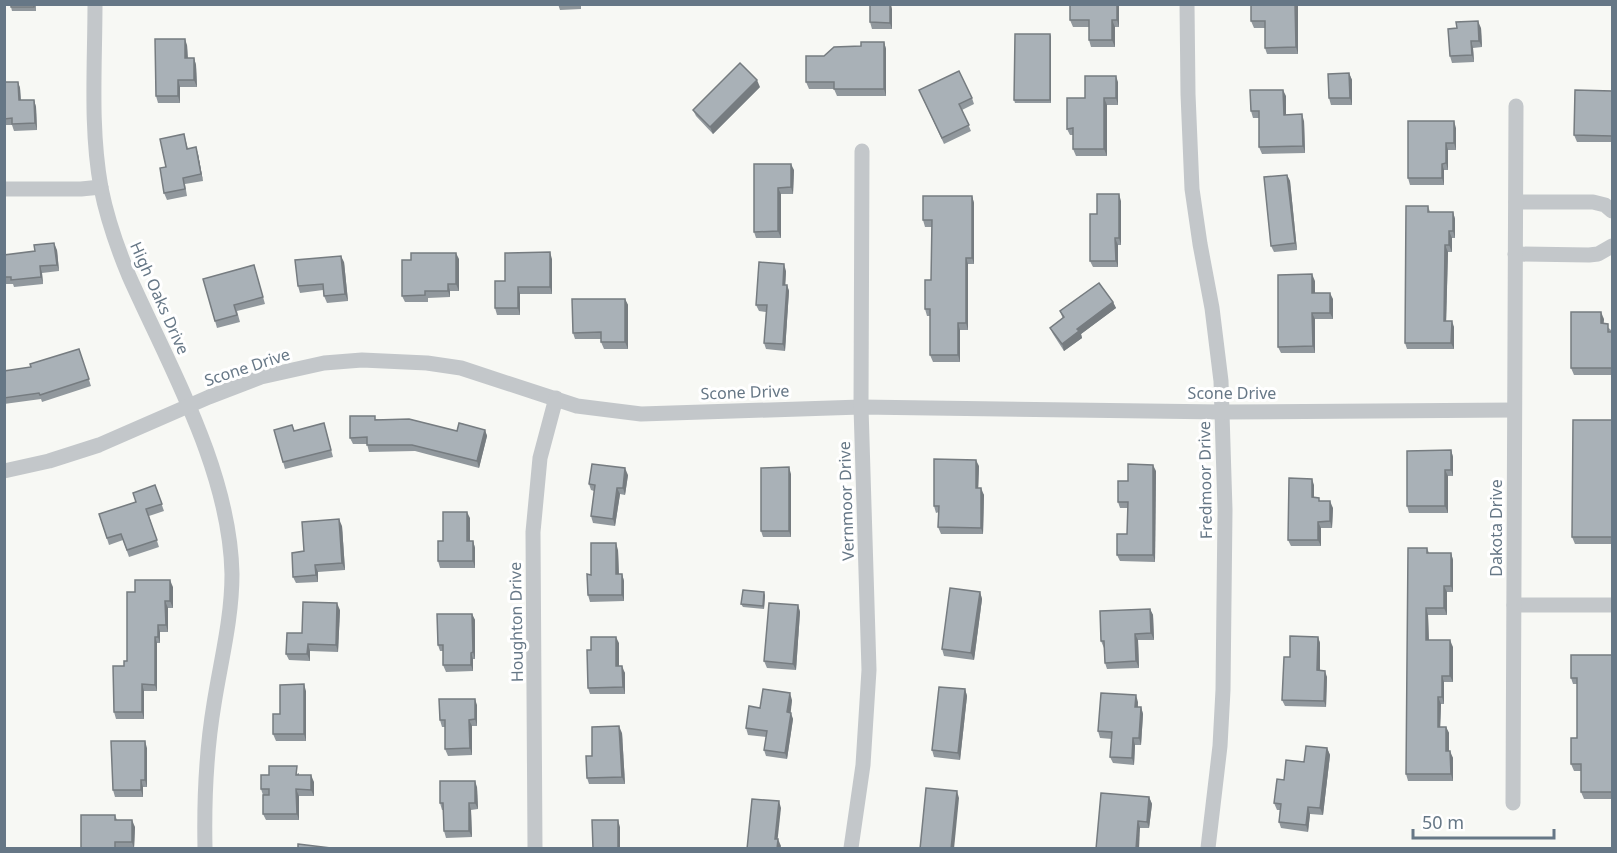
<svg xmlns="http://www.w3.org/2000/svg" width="1617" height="853" font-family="'Noto Sans',sans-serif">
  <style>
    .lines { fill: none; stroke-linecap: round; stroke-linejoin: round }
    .minor { stroke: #c3c7ca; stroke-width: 15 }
    .wall { fill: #91989d }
    .shaded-wall { fill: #767c80 }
    .building { fill: #a9b1b7; stroke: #767c80; stroke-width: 1.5 }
    .labels { text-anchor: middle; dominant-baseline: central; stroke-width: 6; stroke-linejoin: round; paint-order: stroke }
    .street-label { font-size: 16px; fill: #667786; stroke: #fff }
  </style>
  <rect width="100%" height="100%" fill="#f7f8f4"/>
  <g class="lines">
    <!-- minor -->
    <g class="minor">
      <path d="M95 4C95 65 90 128 101 188 107 218 117 247 129 276 170 368 230 471 232 574 232 618 221 660 214 704 206 752 204 800 205 848"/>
      <polyline points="1187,4 1188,94 1192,189 1200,244 1212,308 1221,381 1225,510 1223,690 1220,746 1208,848"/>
      <polyline points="4,189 81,189 101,187"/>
      <polyline points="1516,202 1593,202 1605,205 1612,211"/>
      <polyline points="1515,254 1589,255 1598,254 1612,246"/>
      <polyline points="4,471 49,461 99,445 209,397 261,377 324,363 362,360 427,363 461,368 577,406 641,414 861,407 1222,412 1514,410"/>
      <polyline points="1514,605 1612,605"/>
      <polyline points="1513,803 1516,106"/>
      <polyline points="535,848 533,532 540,458 556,398"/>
      <polyline points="851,848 863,765 869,670 861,407 862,151"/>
    </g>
  </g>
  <!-- wall -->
  <g class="wall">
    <polygon points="36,4 36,11 12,11 11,7"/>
    <polygon points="558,4 581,4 581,9 560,10"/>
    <polygon points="1119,4 1119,27 1115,27 1115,47 1091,47 1089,40 1089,27 1073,27 1070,20"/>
    <polygon points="1298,4 1298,54 1267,54 1265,48 1265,28 1254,28 1251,21"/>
    <polygon points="892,9 892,29 872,29 870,22"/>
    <polygon points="1481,28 1482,47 1473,48 1474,62 1452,63 1450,56"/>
    <polygon points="1050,34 1051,37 1051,103 1015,103 1014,100"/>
    <polygon points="884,42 886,49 886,96 837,96 834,89 809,89 806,82 824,56 861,46"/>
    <polygon points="187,45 188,58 194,58 196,65 197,87 180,87 180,103 158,103 156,96"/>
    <polygon points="1349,73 1352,80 1352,105 1331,105 1329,98"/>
    <polygon points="4,82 18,82 20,88 21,100 34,100 36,107 37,130 14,131 12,125 4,125"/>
    <polygon points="1118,82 1118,105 1107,105 1107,156 1076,156 1073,149 1073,135 1070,135 1067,129 1085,98"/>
    <polygon points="760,87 713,134 696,116 693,110"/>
    <polygon points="919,90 972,98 974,104 962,110 971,131 944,144"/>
    <polygon points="1612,91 1612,142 1577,142 1574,135"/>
    <polygon points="1286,96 1286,115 1304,121 1305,153 1262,154 1259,147 1259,118 1253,118 1251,111"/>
    <polygon points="1456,128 1456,150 1448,150 1448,170 1444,170 1444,185 1410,185 1408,178"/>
    <polygon points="184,134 188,149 198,154 203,181 185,184 187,196 167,200 164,193"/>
    <polygon points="754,164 794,170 793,194 781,194 781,238 756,238 754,232"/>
    <polygon points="1287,175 1290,181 1297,250 1274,252 1271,246"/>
    <polygon points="972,196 974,203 974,264 968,264 968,330 960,330 960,362 933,362 930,355 930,316 927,316 925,309 931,280 932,227 925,227 923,220"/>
    <polygon points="1121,201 1121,245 1118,245 1118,267 1093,267 1090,261 1097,214"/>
    <polygon points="1428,206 1430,212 1453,212 1455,219 1455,238 1452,238 1452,252 1448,252 1446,321 1454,327 1454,349 1407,349 1405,343"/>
    <polygon points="57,250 59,271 42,273 43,284 14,287 13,284 4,284 4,255"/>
    <polygon points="459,259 459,291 450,291 450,297 428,298 428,302 405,302 402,296"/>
    <polygon points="552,259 552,294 520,294 520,315 497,315 495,308 505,281"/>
    <polygon points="344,262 348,301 327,303 324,296 323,290 300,293 298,286"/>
    <polygon points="786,271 785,285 787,285 789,291 785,351 766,349 764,343 766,312 759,311 756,305"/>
    <polygon points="256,272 265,304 237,311 240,322 217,328 215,321"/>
    <polygon points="1315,281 1315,293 1333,299 1333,319 1315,319 1315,353 1281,353 1278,347"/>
    <polygon points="625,299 628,305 628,349 604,349 601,342 601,339 575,339 573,333"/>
    <polygon points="1113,302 1116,308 1081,334 1082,338 1064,351 1053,334 1050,328 1063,319 1060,311"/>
    <polygon points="1604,319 1603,323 1611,330 1611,332 1612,332 1612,375 1574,375 1571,368"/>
    <polygon points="79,349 91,386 42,402 41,399 4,404 4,371 31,367"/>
    <polygon points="376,419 457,431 485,430 487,436 479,468 415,451 369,452 367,444 353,444 350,438"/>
    <polygon points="1612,420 1612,544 1575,544 1572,537"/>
    <polygon points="326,430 333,457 285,469 283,462 295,431"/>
    <polygon points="1451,450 1453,457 1453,476 1448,476 1448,513 1409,513 1407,506"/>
    <polygon points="979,466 978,488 984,495 983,534 941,534 938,527 939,512 936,513 934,506"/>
    <polygon points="1156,471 1155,562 1120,561 1117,555 1127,534 1128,508 1120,508 1118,502 1128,481"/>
    <polygon points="791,474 791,537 763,537 761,531"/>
    <polygon points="628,475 625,495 620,494 615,526 593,523 591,516 594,491 591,490 589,484"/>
    <polygon points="155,485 164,511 149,516 159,547 129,557 123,540 109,545 99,514 136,502"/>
    <polygon points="1314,485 1314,498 1333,508 1332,528 1321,528 1321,546 1291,546 1288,540"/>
    <polygon points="470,518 470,541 473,541 475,548 475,568 440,568 438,561 443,541"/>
    <polygon points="342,526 345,570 318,572 318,582 296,583 293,577 304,551"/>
    <polygon points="1427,548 1429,553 1451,553 1453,560 1453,592 1447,592 1447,615 1428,615 1429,640 1453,647 1453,682 1444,682 1444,704 1441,704 1440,727 1446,727 1449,733 1449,751 1453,758 1453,781 1408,781 1406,774"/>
    <polygon points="618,550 619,574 622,574 624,581 624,601 590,602 588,595 591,575"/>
    <polygon points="173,587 173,608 168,608 168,632 160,632 160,643 157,643 157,691 144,691 144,719 116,719 114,712 124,666"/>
    <polygon points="980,592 982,599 974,660 944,656 942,649"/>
    <polygon points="765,595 764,609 743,607 741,604"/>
    <polygon points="798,605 800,612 796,670 767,668 764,661"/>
    <polygon points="1150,609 1153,615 1154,640 1138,640 1139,668 1107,669 1105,663 1104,648 1101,641"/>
    <polygon points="340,610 338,652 310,651 310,661 289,660 286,654 302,633"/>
    <polygon points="472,614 475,620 475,659 473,659 473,671 446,672 443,665 443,651 440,651 438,645"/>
    <polygon points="1318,637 1320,643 1320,670 1327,677 1326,707 1285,706 1282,700 1290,657"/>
    <polygon points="619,643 619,666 625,673 625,694 590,694 588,688 591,650"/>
    <polygon points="1612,655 1612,799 1584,799 1581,792 1581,771 1574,771 1571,764 1577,738 1577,684 1573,684 1571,678"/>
    <polygon points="965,689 967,696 960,760 934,757 932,750"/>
    <polygon points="306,691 306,741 276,741 273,734 280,714"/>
    <polygon points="792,700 790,713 793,719 787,759 766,756 764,750 766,737 748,735 746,728 760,708"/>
    <polygon points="1138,702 1138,707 1141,707 1143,714 1141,745 1135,745 1134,765 1113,763 1110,757 1112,739 1100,738 1098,731"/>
    <polygon points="477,705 477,726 472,726 472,755 448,756 445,749 445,727 442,727 440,720"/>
    <polygon points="622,733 625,784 589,784 587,778"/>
    <polygon points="147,748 147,787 143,787 143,797 115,797 113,790"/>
    <polygon points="1327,748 1330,755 1323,815 1310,814 1308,832 1281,828 1279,822 1280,810 1277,810 1274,803 1284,780 1304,762"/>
    <polygon points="299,773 299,775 314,782 314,796 299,796 299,820 266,820 263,814 263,795 261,789"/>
    <polygon points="477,787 478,809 471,810 472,837 446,838 444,831 444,810 442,810 440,803"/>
    <polygon points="1149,797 1152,804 1149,828 1140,828 1096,849"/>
    <polygon points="115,815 117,820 135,827 134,849 81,849"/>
  </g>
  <!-- shaded-wall -->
  <g class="shaded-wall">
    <polygon points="890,4 891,4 892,9 892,29 890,23"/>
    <polygon points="1117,4 1119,4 1119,27 1117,20"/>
    <polygon points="1295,4 1298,4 1298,54 1296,47"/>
    <polygon points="1112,20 1115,27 1115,47 1112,40"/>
    <polygon points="1478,21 1481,28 1482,47 1479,41"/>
    <polygon points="1050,34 1051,37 1051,103 1050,100"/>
    <polygon points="185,39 187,45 188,65 185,58"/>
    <polygon points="1471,41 1473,48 1474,62 1472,55"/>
    <polygon points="884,42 886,49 886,96 884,89"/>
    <polygon points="194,58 196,65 197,87 194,80"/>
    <polygon points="1349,73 1352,80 1352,105 1350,98"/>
    <polygon points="1116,76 1118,82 1118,105 1116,98"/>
    <polygon points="178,80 180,87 180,103 178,96"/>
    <polygon points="757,80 760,87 713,134 710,127"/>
    <polygon points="18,82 20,88 21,107 19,100"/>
    <polygon points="1283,90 1286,96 1286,122 1284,115"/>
    <polygon points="1104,98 1107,105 1107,156 1104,149"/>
    <polygon points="34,100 36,107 37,130 35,123"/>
    <polygon points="1302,114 1304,121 1305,153 1303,146"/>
    <polygon points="1454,121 1456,128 1456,150 1454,143"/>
    <polygon points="1446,143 1448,150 1448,170 1446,163"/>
    <polygon points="196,147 198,154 203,181 201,174"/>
    <polygon points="791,164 794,170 793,194 791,187"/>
    <polygon points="1442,164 1444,170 1444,185 1442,178"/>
    <polygon points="1287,175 1290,181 1297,250 1295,243"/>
    <polygon points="778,188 781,194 781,238 778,231"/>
    <polygon points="1119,194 1121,201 1121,245 1119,238"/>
    <polygon points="972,196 974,203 974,264 972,258"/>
    <polygon points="1453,212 1455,219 1455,238 1453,231"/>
    <polygon points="1449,231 1452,238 1452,252 1449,245"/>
    <polygon points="1115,238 1118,245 1118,267 1116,261"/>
    <polygon points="54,243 57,250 59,271 57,265"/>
    <polygon points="1445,245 1448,252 1446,327 1444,321"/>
    <polygon points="550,252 552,259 552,294 550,287"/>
    <polygon points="456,253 459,259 459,291 456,284"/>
    <polygon points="341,256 344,262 348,301 345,294"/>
    <polygon points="966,258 968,264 968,330 966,323"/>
    <polygon points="784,264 786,271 785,291 783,285"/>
    <polygon points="40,266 42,273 43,284 41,277"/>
    <polygon points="1312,274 1315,281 1315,300 1312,293"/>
    <polygon points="448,284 450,291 450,297 448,291"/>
    <polygon points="787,285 789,291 785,351 783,344"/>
    <polygon points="518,287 520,294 520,315 518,308"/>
    <polygon points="1330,293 1333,299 1333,319 1330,313"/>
    <polygon points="625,299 628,305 628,349 625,342"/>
    <polygon points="1113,302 1116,308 1081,334 1082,338 1064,351 1062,344 1077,329"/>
    <polygon points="1601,312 1604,319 1603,330 1601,323"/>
    <polygon points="1312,313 1315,319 1315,353 1313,346"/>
    <polygon points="1452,321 1454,327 1454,349 1451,343"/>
    <polygon points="958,323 960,330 960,362 958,355"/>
    <polygon points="485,430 487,436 479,468 477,461"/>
    <polygon points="1451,450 1453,457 1453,476 1451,470"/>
    <polygon points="976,460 979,466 978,495 976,488"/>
    <polygon points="1153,465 1156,471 1155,562 1153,555"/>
    <polygon points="789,467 791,474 791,537 789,531"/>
    <polygon points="625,468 628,475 625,495 623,488"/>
    <polygon points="1445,470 1448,476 1448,513 1445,506"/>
    <polygon points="1312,479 1314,485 1314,504 1312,497"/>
    <polygon points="617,488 620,494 615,526 613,519"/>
    <polygon points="981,488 984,495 983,534 981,528"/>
    <polygon points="1330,501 1333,508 1332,528 1330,521"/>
    <polygon points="467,512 470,518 470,548 467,541"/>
    <polygon points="339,519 342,526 345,570 342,563"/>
    <polygon points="1318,522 1321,528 1321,546 1318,540"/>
    <polygon points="473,541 475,548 475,568 473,561"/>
    <polygon points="616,543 618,550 619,581 616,574"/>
    <polygon points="1451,553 1453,560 1453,592 1451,586"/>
    <polygon points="315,565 318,572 318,582 316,575"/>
    <polygon points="622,574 624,581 624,601 622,595"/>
    <polygon points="170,580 173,587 173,608 170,601"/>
    <polygon points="1444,586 1447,592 1447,615 1444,608"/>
    <polygon points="764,592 765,595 764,609 763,606"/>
    <polygon points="980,592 982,599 974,660 971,653"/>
    <polygon points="165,601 168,608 168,632 166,625"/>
    <polygon points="337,603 340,610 338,652 336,645"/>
    <polygon points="798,605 800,612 796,670 793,664"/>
    <polygon points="1426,608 1428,615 1429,646 1426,640"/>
    <polygon points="1150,609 1153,615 1154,640 1151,633"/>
    <polygon points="472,614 475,620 475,659 473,652"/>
    <polygon points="158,625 160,632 160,643 158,637"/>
    <polygon points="1135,634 1138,640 1139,668 1136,661"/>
    <polygon points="155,637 157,643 157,691 155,685"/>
    <polygon points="616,637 619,643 619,673 616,666"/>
    <polygon points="1318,637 1320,643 1320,677 1317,670"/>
    <polygon points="1450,640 1453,647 1453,682 1450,676"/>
    <polygon points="308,644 310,651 310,661 307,654"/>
    <polygon points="471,653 473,659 473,671 471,665"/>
    <polygon points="622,666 625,673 625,694 623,687"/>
    <polygon points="1325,671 1327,677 1326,707 1324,701"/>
    <polygon points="1442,676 1444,682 1444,704 1442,697"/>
    <polygon points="142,684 144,691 144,719 142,712"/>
    <polygon points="304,684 306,691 306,741 304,734"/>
    <polygon points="965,689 967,696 960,760 958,753"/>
    <polygon points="790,693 792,700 790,719 787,712"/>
    <polygon points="1136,695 1138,702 1137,714 1135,707"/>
    <polygon points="1438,697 1441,704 1440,734 1438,727"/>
    <polygon points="475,699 477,705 477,726 475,719"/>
    <polygon points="1141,707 1143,714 1141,745 1139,738"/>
    <polygon points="791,713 793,719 787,759 785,753"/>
    <polygon points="469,720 472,726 472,755 470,748"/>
    <polygon points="619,726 622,733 625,784 622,777"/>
    <polygon points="1446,727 1449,733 1449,758 1446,751"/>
    <polygon points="1133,738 1135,745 1134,765 1132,758"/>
    <polygon points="145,741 147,748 147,787 145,780"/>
    <polygon points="1327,748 1330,755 1323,815 1320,808"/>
    <polygon points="1450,751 1453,758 1453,781 1451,774"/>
    <polygon points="311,775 314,782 314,796 311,790"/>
    <polygon points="141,780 143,787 143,797 141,790"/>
    <polygon points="475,781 477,787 478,809 475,803"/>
    <polygon points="296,789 299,796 299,820 297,814"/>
    <polygon points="957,791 959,798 954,849 951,849"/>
    <polygon points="1149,797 1152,804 1149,828 1147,822"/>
    <polygon points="779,801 781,808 777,845 775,839"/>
    <polygon points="469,803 471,810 472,837 469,831"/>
    <polygon points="1308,807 1310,814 1308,832 1306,825"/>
    <polygon points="132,820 135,827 134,849 132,842"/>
    <polygon points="618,820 620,827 620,849 618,849"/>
    <polygon points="1138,821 1140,828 1139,849 1136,849"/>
    <polygon points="778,839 781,846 780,849 777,849"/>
  </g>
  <!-- building -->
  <g class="building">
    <rect x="11" y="4" width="23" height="3"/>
    <polygon points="870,4 890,4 890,23 870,22"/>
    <polygon points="1070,4 1117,4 1117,20 1112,20 1112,40 1089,40 1089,20 1070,20"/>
    <polygon points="1251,4 1295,4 1296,47 1265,48 1265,21 1251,21"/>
    <polygon points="1478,21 1479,41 1471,41 1472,55 1450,56 1448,29 1457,28 1456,22"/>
    <polygon points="1015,34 1050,34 1050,100 1014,100"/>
    <polygon points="155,39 185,39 185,58 194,58 194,80 178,80 178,96 156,96"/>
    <polygon points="861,42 884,42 884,89 834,89 834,82 806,82 806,56 824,56 834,47 861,46"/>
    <polygon points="740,63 757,80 710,127 693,110"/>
    <polygon points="959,71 972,98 959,104 969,125 942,138 919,90"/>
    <polygon points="1349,73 1350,98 1329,98 1328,74"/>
    <polygon points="1085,76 1116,76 1116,98 1104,98 1104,149 1073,149 1073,128 1067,129 1067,98 1085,98"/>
    <polygon points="4,82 18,82 19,100 34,100 35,123 12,124 12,118 4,119"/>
    <polygon points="1250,90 1283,90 1284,115 1302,114 1303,146 1259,147 1259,111 1251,111"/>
    <polygon points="1575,90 1612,91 1612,136 1574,135"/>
    <polygon points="1408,121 1454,121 1454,143 1446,143 1446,163 1442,164 1442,178 1408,178"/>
    <polygon points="184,134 187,149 196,147 201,174 183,178 185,189 164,193 160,168 166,167 160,139"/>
    <polygon points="754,164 791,164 791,187 778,188 778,231 754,232"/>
    <polygon points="1287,175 1295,243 1271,246 1264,177"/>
    <polygon points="1097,194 1119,194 1119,238 1115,238 1116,261 1090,261 1090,214 1097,214"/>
    <polygon points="923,196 972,196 972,258 966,258 966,323 958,323 958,355 930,355 930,309 925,309 925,280 931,280 932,220 923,220"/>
    <polygon points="1406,206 1428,206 1428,212 1453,212 1453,231 1449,231 1449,245 1445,245 1444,321 1452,321 1451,343 1405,343"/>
    <polygon points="54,243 57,265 40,266 41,277 11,280 11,277 4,277 4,255 35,251 34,245"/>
    <polygon points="550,252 550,287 518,287 518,308 495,308 495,281 505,281 505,253"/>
    <polygon points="411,253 456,253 456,284 448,284 448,291 425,291 425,295 402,296 402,260 411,260"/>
    <polygon points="341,256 345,294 324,296 323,284 298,286 295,260"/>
    <polygon points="759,262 784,264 783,285 787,285 783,344 764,343 767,305 756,305"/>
    <polygon points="254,265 263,297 234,305 237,315 215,321 203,279"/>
    <polygon points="1312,274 1312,293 1330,293 1330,313 1312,313 1313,346 1278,347 1278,275"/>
    <polygon points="1099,283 1113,302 1077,329 1079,331 1062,344 1050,328 1064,317 1060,311"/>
    <polygon points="572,299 625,299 625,342 601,342 601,332 573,333"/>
    <polygon points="1571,312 1601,312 1601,323 1608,324 1608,332 1612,332 1612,368 1571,368"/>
    <polygon points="79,349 89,379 40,395 39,393 4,398 4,371 31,367 30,364"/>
    <polygon points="350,416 375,416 375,420 409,419 457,431 459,423 485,430 477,461 412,445 367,445 367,437 350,438"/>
    <polygon points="1573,420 1612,420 1612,537 1572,537"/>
    <polygon points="324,423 331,450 283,462 274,430 292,425 294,431"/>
    <polygon points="1451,450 1451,470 1445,470 1445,506 1407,506 1407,451"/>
    <polygon points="934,459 976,460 976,488 981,488 981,528 938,527 939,506 934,506"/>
    <polygon points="592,464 625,468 623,488 617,488 613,519 591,516 595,485 589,484"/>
    <polygon points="1128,464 1153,465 1153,555 1117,555 1117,534 1127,534 1128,502 1118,502 1118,481 1128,481"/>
    <polygon points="789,467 789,531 761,531 761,468"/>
    <polygon points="1289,478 1312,479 1312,497 1319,498 1319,501 1330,501 1330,521 1318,522 1318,540 1288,540"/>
    <polygon points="155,485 162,504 146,509 157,540 127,550 121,534 107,538 99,514 136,502 133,493"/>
    <polygon points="443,512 467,512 467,541 473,541 473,561 438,561 438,541 443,541"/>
    <polygon points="339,519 342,563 315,565 316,575 293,577 292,553 304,551 302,522"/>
    <polygon points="591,543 616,543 616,574 622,574 622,595 588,595 587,574 591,575"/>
    <polygon points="1408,548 1427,548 1427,553 1451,553 1451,586 1444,586 1444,608 1426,608 1426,640 1450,640 1450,676 1442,676 1442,697 1438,697 1438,727 1446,727 1446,751 1450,751 1451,774 1406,774"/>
    <polygon points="135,580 170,580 170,601 165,601 166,625 158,625 158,637 155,637 155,685 142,684 142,712 114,712 113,666 124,666 124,661 127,661 127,592 135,592"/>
    <polygon points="950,588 980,592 971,653 942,649"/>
    <polygon points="743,590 764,592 763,606 741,604"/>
    <polygon points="303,602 337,603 336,645 308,644 307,654 286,654 287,633 302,633"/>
    <polygon points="769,603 798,605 793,664 764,661"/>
    <polygon points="1150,609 1151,633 1135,634 1136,661 1105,663 1104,641 1101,641 1100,611"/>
    <polygon points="437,614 472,614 473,652 471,653 471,665 443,665 443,645 438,645"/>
    <polygon points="1290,636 1318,637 1317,670 1325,671 1324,701 1282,700 1284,657 1290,657"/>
    <polygon points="591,637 616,637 616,666 622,666 623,687 588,688 587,650 591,650"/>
    <polygon points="1571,655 1612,655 1612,792 1581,792 1581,764 1571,764 1571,738 1577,738 1577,678 1571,678"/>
    <polygon points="304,684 304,734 273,734 273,714 280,714 280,685"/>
    <polygon points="939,687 965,689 958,753 932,750"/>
    <polygon points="763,689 790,693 787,712 791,713 785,753 764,750 767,731 746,728 749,706 760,708"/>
    <polygon points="1101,693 1136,695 1135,707 1141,707 1139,738 1133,738 1132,758 1110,757 1112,732 1098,731"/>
    <polygon points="439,699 475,699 475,719 469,720 470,748 445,749 445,720 440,720"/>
    <polygon points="619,726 622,777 587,778 586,756 592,756 592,727"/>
    <polygon points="111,741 145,741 145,780 141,780 141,790 113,790"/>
    <polygon points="1306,746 1327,748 1320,808 1308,807 1306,825 1279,822 1281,804 1274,803 1277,779 1284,780 1286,760 1304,762"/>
    <polygon points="269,766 297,766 296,775 311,775 311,790 296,789 297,814 263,814 263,795 269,795 269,789 261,789 261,775 269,775"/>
    <polygon points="440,781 475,781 475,803 469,803 469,831 444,831 443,803 440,803"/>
    <polygon points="926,788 957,791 951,849 920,849"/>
    <polygon points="1101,793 1149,797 1147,822 1138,821 1136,849 1096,849"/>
    <polygon points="752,799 779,801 775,839 778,839 777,849 747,849"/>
    <polygon points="81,815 115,815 115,820 132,820 132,842 115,842 115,849 81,849"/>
    <polygon points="592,820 618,820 618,849 593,849"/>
    <polygon points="298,844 331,848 298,849"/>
  </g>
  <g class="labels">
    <!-- street labels -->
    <g class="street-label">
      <text transform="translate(160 298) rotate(66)">High Oaks Drive</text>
      <text transform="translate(247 367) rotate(-18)">Scone Drive</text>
      <text transform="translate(745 392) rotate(-2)">Scone Drive</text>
      <text x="1232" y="393">Scone Drive</text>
      <text transform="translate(1205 480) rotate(-91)">Fredmoor Drive</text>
      <text transform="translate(846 501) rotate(-92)">Vernmoor Drive</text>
      <text transform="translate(1496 528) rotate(-90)">Dakota Drive</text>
      <text transform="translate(516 622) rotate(-91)">Houghton Drive</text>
    </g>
  </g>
  <!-- border -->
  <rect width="1617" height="853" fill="none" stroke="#667786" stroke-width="12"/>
  <!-- scale -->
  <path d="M1413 829v9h141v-9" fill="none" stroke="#667786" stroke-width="3"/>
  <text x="1422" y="829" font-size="18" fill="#667786" stroke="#ffffff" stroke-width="4.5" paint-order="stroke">50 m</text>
</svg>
